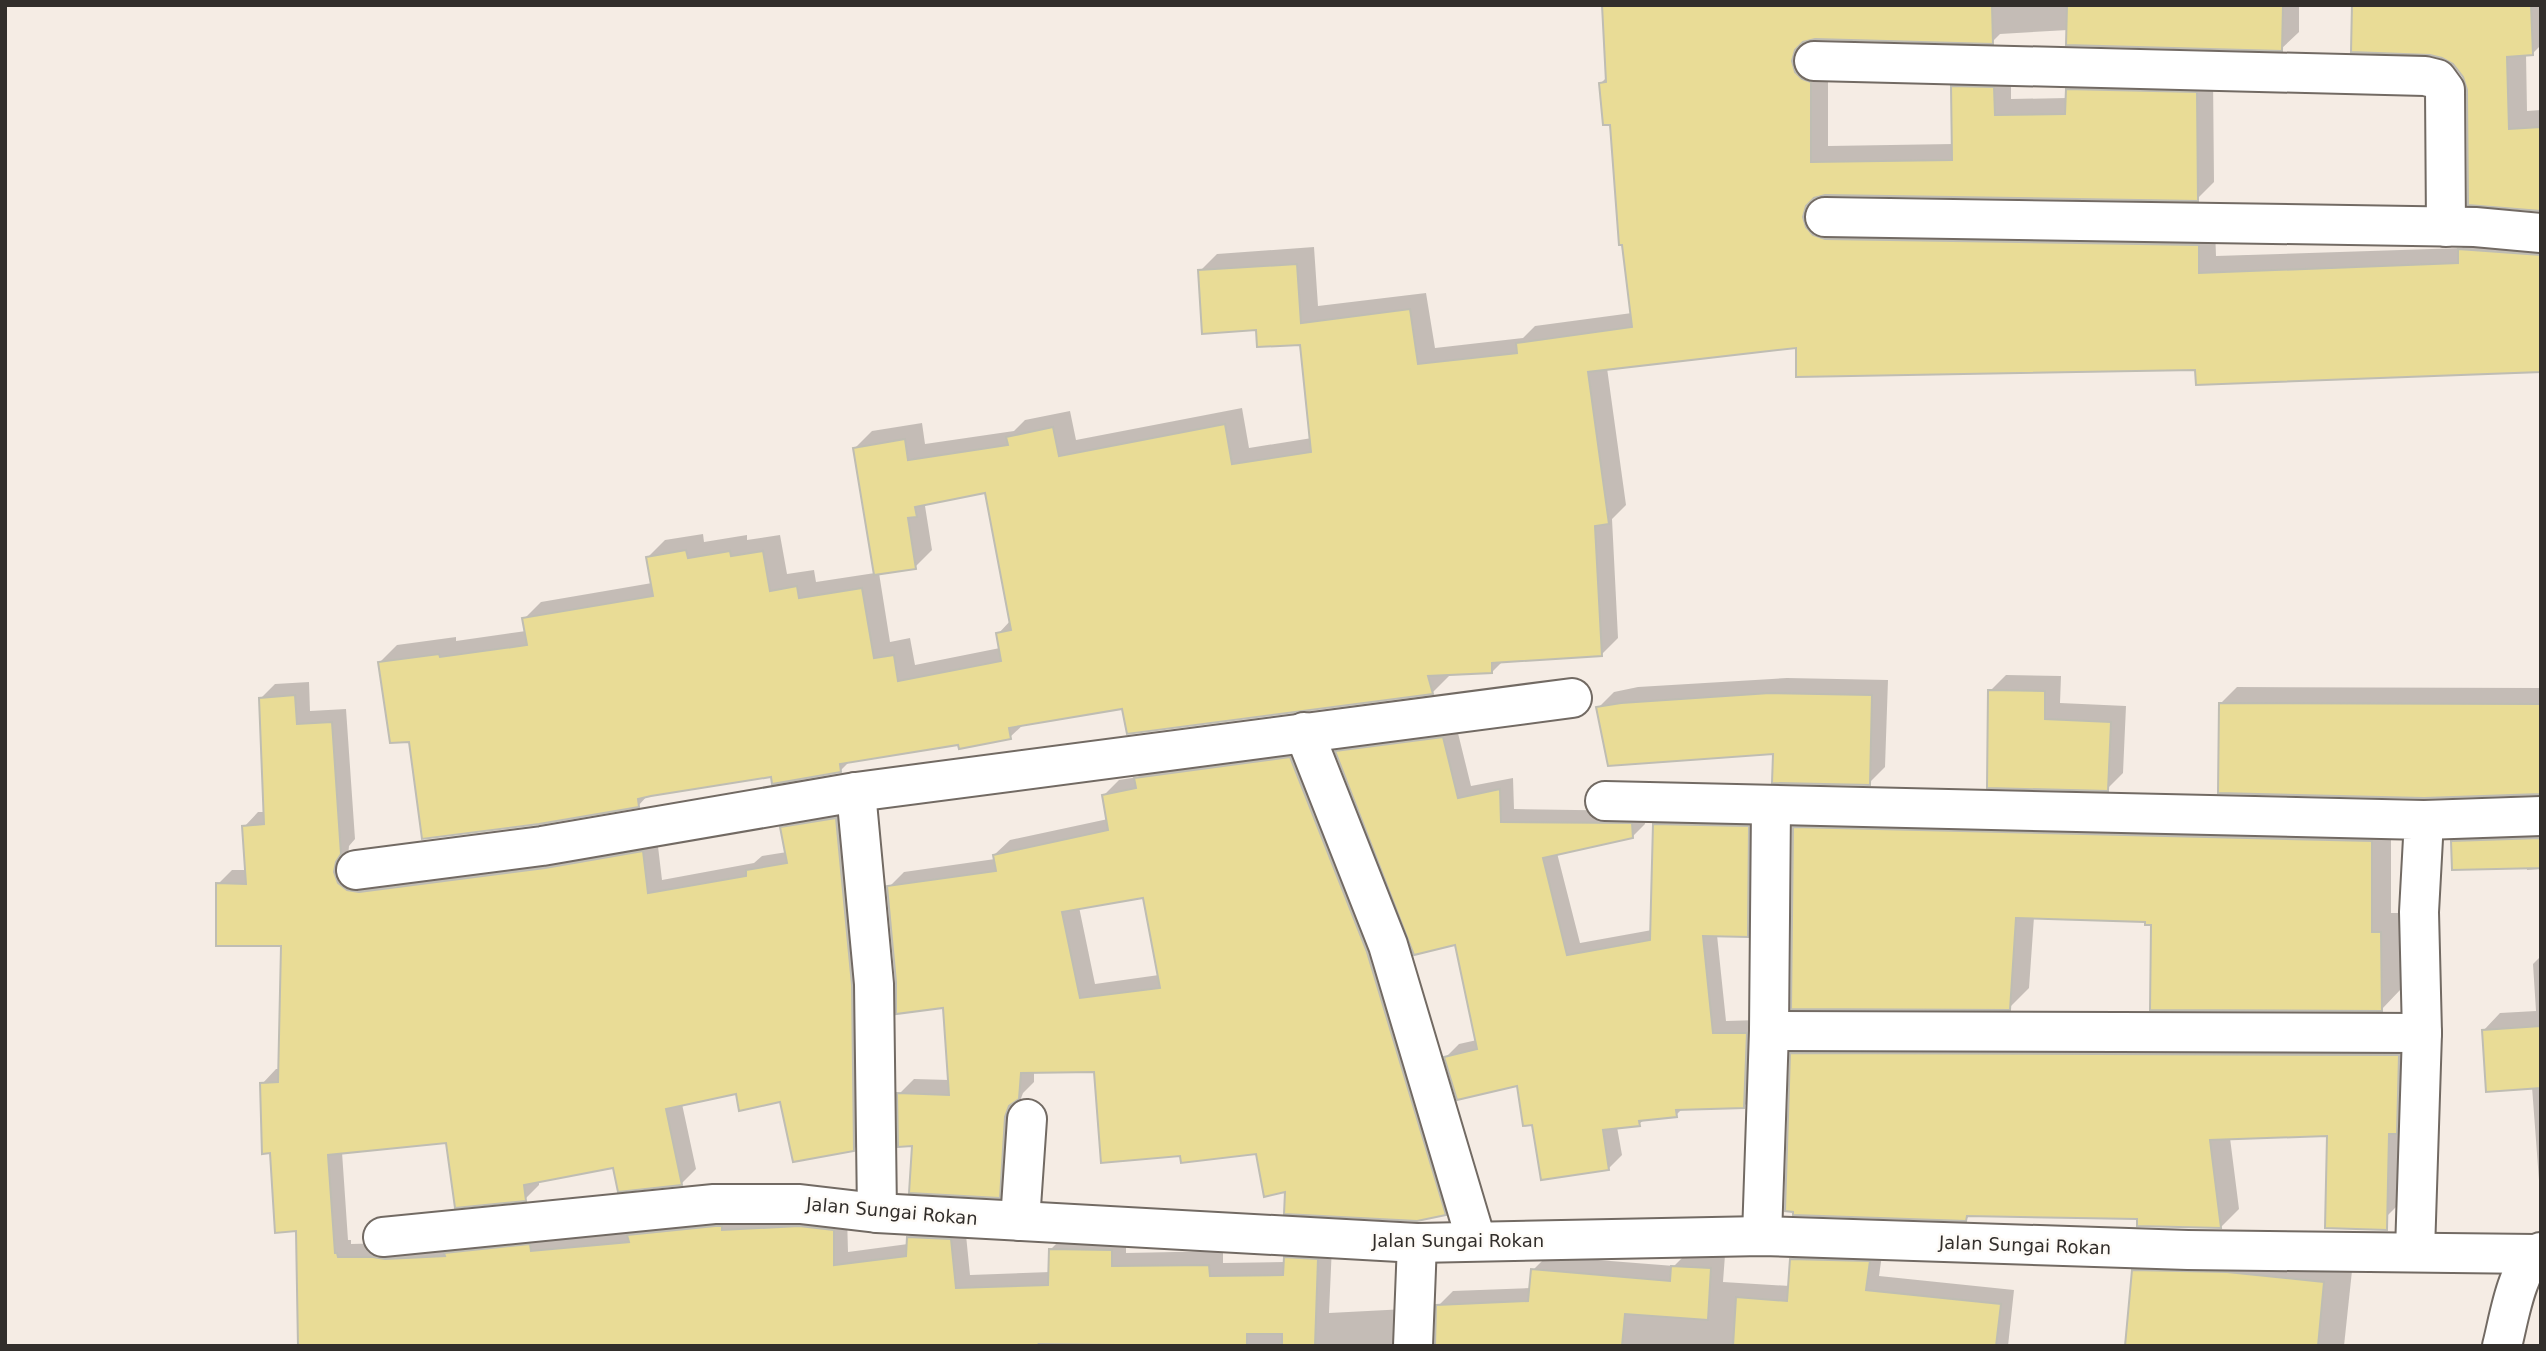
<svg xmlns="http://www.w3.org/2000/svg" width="2546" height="1351" font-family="'DejaVu Sans',sans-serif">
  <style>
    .shadow { fill: #0003; fill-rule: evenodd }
    .building { fill: #e9dc96; stroke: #bfbdb3; stroke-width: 2; fill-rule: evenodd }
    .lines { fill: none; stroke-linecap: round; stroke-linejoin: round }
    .minor-casing { stroke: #726a63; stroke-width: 42 }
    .secondary-casing { stroke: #726a63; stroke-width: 42 }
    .minor { stroke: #fff; stroke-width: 38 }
    .secondary { stroke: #fff; stroke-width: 38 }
    .labels { text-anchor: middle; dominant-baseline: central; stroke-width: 5; stroke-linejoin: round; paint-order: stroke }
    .street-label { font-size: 18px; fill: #322e2b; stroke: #fefbf7 }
  </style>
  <rect width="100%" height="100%" fill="#f5ece4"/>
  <!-- shadow -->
  <g class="shadow">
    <path d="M1604 5H2299V32L2281 49 2068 30 2000 34 1992 42 1810 39 1812 55 1828 65V146L1953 144V87L1970 70 2011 71V99L2067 98 2068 90 2085 73 2213 76 2214 182 2197 199 1820 195 1823 211 2215 228 2216 256 2462 248 2477 232 2541 237V370L2197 368 1798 346 1607 368 1626 505 1612 519 1618 638 1601 655 1503 661 1492 672 1448 673 1449 676 1432 693 1124 707 1024 724 1010 737 851 760 840 771 772 775 648 795 638 806 411 740 380 662 397 645 456 637V641L526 631 524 619 541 602 652 583 648 557 665 540 703 534 704 542 747 535V540L780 535 787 574 814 570 816 582 875 573 855 448 872 431 922 423 925 444 1014 431 1025 420 1070 411 1076 440 1242 408 1249 448 1312 438 1301 343 1258 328 1200 271 1217 254 1314 247 1318 306 1426 293 1435 348 1523 338 1535 326 1632 313 1611 123 1601 83 1607 77ZM986 491 1011 620 998 634 1000 648 915 665 910 638 890 642 879 573 915 567 932 550 925 506 929 502Z"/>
    <polygon points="2354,5 2541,5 2541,45 2532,54 2526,54 2527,111 2541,110 2541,209 2469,90 2465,77 2454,63"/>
    <polygon points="2006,675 2061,676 2060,703 2126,706 2123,773 2107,789 1990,691"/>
    <polygon points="1787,678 1888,680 1885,767 1869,783 1774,752 1598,708 1614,692 1638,687"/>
    <polygon points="309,682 310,711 346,709 355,839 349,846 348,857 657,838 662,880 754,863 762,856 787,852 782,828 796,814 850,804 868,1135 853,1150 781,1100 737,1092 682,1104 696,1169 681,1184 614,1166 539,1180 539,1185 525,1199 447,1141 342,1152 348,1240 351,1240 351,1244 389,1243 643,1221 847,1216 848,1252 908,1244 909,1237 923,1223 965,1225 970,1275 1050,1272 1051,1249 1065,1235 1126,1237 1126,1253 1223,1251 1223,1263 1285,1262 1285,1258 1300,1244 1332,1246 1329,1313 1406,1309 1411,1346 300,1346 298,1229 271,1152 262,1084 276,1069 280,1069 283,945 218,884 232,870 247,870 244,827 258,812 265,812 261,698 275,684"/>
    <polygon points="2237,687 2541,688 2541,792 2220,704"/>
    <polygon points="1456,725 1471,786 1513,778 1514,809 1644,811 1645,824 1632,837 1557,853 1580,943 1652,930 1654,825 1667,812 1761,814 1760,922 1747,935 1717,935 1726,1021 1759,1020 1757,1093 1744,1106 1683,1108 1676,1115 1645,1119 1639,1124 1617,1127 1622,1155 1609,1168 1518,1084 1446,1057 1459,1044 1477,1040 1456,943 1337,752 1350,739"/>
    <path d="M1306 743 1460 1199 1445 1214 1286 1190 1257 1152 1181 1155 1096 1070 1034 1071V1082L1023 1093 1020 1101 1014 1181 999 1196 914 1144 899 1094 914 1079 950 1080 945 1006 898 982 889 887 904 872 995 859 994 855 1010 840 1108 819 1104 795 1119 780 1138 777 1152 763ZM1144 896 1159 975 1095 984 1079 907Z"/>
    <polygon points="1814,808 2391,821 2391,913 2400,913 2401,989 2382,1009 2147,920 2034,917 2029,988 2009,1008 1794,828"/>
    <polygon points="2541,822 2541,869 2527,870 2527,866 2453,842 2470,825"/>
    <polygon points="2541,956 2541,1207 2532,1087 2484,1030 2500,1013 2536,1011 2533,964"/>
    <polygon points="1810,1035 2417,1037 2405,1198 2386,1217 2328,1134 2230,1138 2239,1209 2221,1227 2139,1217 1970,1215 1966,1219 1792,1054"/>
    <polygon points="2164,1241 2354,1252 2344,1346 2127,1346 2134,1271"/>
    <polygon points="1806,1245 1883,1248 1879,1276 2014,1290 2008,1346 1437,1346 1438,1306 1453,1291 1531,1288 1533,1270 1547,1256 1674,1266 1687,1253 1725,1255 1723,1282 1790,1286 1792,1260"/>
  </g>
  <!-- building -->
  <g class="building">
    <polygon points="1602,5 1992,5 1993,44 1815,39 1803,42 1795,50 1792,61 1795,72 1802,79 1811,82 1811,162 1952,160 1951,86 1994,87 1995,115 2065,114 2066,89 2197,92 2198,201 1825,195 1814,198 1806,206 1803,217 1806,227 1813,235 1825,239 2199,245 2199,273 2458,263 2458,249 2541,255 2541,372 2196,385 2195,370 1796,377 1796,348 1588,372 1609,524 1595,526 1602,656 1492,663 1492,673 1428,676 1433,694 1127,734 1122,709 1009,728 1011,739 959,749 958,745 840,764 841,772 772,784 771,777 651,796 638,799 639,807 539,824 422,839 409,742 390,743 378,662 439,654 440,657 527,645 522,618 653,596 646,557 686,550 688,558 730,551 731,556 763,551 770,591 797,586 799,598 862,588 874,658 894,655 898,681 1001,661 996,633 1011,630 985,493 915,507 917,517 908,518 916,569 874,575 853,448 905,439 908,460 1008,445 1006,437 1053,427 1059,456 1225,424 1232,464 1311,452 1300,345 1257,347 1256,330 1202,334 1198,270 1297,264 1301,323 1410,309 1418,364 1517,353 1516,343 1632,327 1622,245 1619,245 1610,125 1603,125 1599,83 1606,82"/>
    <polygon points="2067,5 2283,5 2282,51 2066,45"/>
    <polygon points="2352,5 2531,5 2533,55 2507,57 2509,129 2541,127 2541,211 2468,205 2467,90 2463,77 2453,64 2442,58 2430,55 2351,52"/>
    <polygon points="1988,690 2045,691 2045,719 2111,722 2108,791 1987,788"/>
    <polygon points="1770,693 1872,695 1870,785 1772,783 1773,754 1608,766 1596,707 1621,703"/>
    <polygon points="295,695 297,724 332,722 341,854 336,862 334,872 338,883 347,890 359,892 545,868 643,851 648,893 746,876 746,870 787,863 780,827 836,818 852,985 854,1151 793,1162 780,1102 739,1111 736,1094 666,1109 682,1185 618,1192 613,1168 524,1185 526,1201 455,1208 446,1143 328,1155 335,1253 337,1253 338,1257 373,1257 385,1259 445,1256 444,1253 530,1244 531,1251 629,1242 627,1235 715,1226 722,1226 722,1230 799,1226 834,1230 834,1265 906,1256 907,1237 951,1239 956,1288 1048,1285 1049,1249 1112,1250 1112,1266 1209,1265 1210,1276 1283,1275 1284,1257 1318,1259 1315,1346 1282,1346 1282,1334 1247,1334 1247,1345 1196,1346 1039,1344 1040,1346 298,1346 296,1231 275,1233 270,1153 262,1154 260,1083 278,1082 281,946 216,946 216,883 246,884 242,826 264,824 259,698"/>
    <polygon points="2219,703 2541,704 2541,794 2424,798 2218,793"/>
    <polygon points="1443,737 1458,798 1500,789 1501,822 1632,823 1633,838 1543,858 1567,955 1650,940 1653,824 1749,826 1748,937 1703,936 1713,1033 1747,1033 1744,1108 1676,1110 1677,1117 1639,1121 1640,1126 1603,1130 1609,1170 1541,1180 1532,1125 1523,1126 1517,1086 1457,1100 1444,1057 1477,1049 1455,945 1414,955 1335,751"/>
    <path d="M1290 757 1367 952 1446 1215 1417 1221 1284 1214 1285 1192 1264 1197 1256 1154 1181 1163 1180 1156 1101 1163 1094 1072 1021 1073 1019 1099 1009 1106 1005 1117 1000 1198 909 1193 912 1146 898 1147 897 1093 949 1095 943 1008 896 1014V982L887 886 996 871 993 855 1108 830 1102 795 1136 788 1134 778ZM1143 898 1160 988 1080 998 1062 912Z"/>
    <polygon points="1793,827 2372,841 2372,932 2381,932 2382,1011 2150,1010 2151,925 2145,925 2145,922 2016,918 2010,1010 1791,1009"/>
    <polygon points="2541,838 2541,868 2452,870 2451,841"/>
    <polygon points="2541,1026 2541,1088 2486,1092 2482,1030"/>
    <polygon points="1790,1053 2399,1055 2397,1134 2389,1134 2387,1230 2325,1228 2327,1136 2210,1140 2221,1228 2137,1226 2137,1219 1967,1216 1966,1221 1793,1215 1793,1212 1785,1211"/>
    <polygon points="1790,1259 1870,1261 1866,1290 2001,1304 1996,1346 1733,1346 1736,1297 1787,1301"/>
    <polygon points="1671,1266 1711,1268 1708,1320 1625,1314 1622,1346 1435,1346 1436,1305 1528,1301 1531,1269 1670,1281"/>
    <polygon points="2132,1270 2227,1272 2324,1282 2318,1346 2125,1346"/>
  </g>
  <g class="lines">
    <defs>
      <g id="minor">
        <polyline points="1814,61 2425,76 2437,79 2445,90 2446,227"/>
        <polyline points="1825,217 2475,227 2541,233"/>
        <polyline points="1304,732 1388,945 1476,1240"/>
        <polyline points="856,792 874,984 877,1213"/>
        <polyline points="1605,801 2424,820 2419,912 2422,1033 2415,1251"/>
        <polyline points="2424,820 2541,816"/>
        <polyline points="356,870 542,846 856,792 1572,698"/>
        <polyline points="1769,1031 2422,1033"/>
        <polyline points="1020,1221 1027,1119"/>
        <polyline points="1762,1236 1769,1031 1771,806"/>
        <polyline points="383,1237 714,1204 800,1204 877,1213 1417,1243 1762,1236 2188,1250 2536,1254"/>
        <polyline points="1413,1346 1417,1243"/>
      </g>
      <path id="secondary" d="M2502 1346C2509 1320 2516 1264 2541 1252"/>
    </defs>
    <!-- minor casing -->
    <use href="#minor" class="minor-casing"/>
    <!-- secondary casing -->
    <use href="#secondary" class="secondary-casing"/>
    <!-- minor -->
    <use href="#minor" class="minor"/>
    <!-- secondary -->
    <use href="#secondary" class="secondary"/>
  </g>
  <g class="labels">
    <!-- street labels -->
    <g class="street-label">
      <text transform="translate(892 1211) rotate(5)">Jalan Sungai Rokan</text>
      <text x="1458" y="1240">Jalan Sungai Rokan</text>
      <text transform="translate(2025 1245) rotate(2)">Jalan Sungai Rokan</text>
    </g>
  </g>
  <!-- border -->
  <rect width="2546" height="1351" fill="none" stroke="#322e2b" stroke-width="14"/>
</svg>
